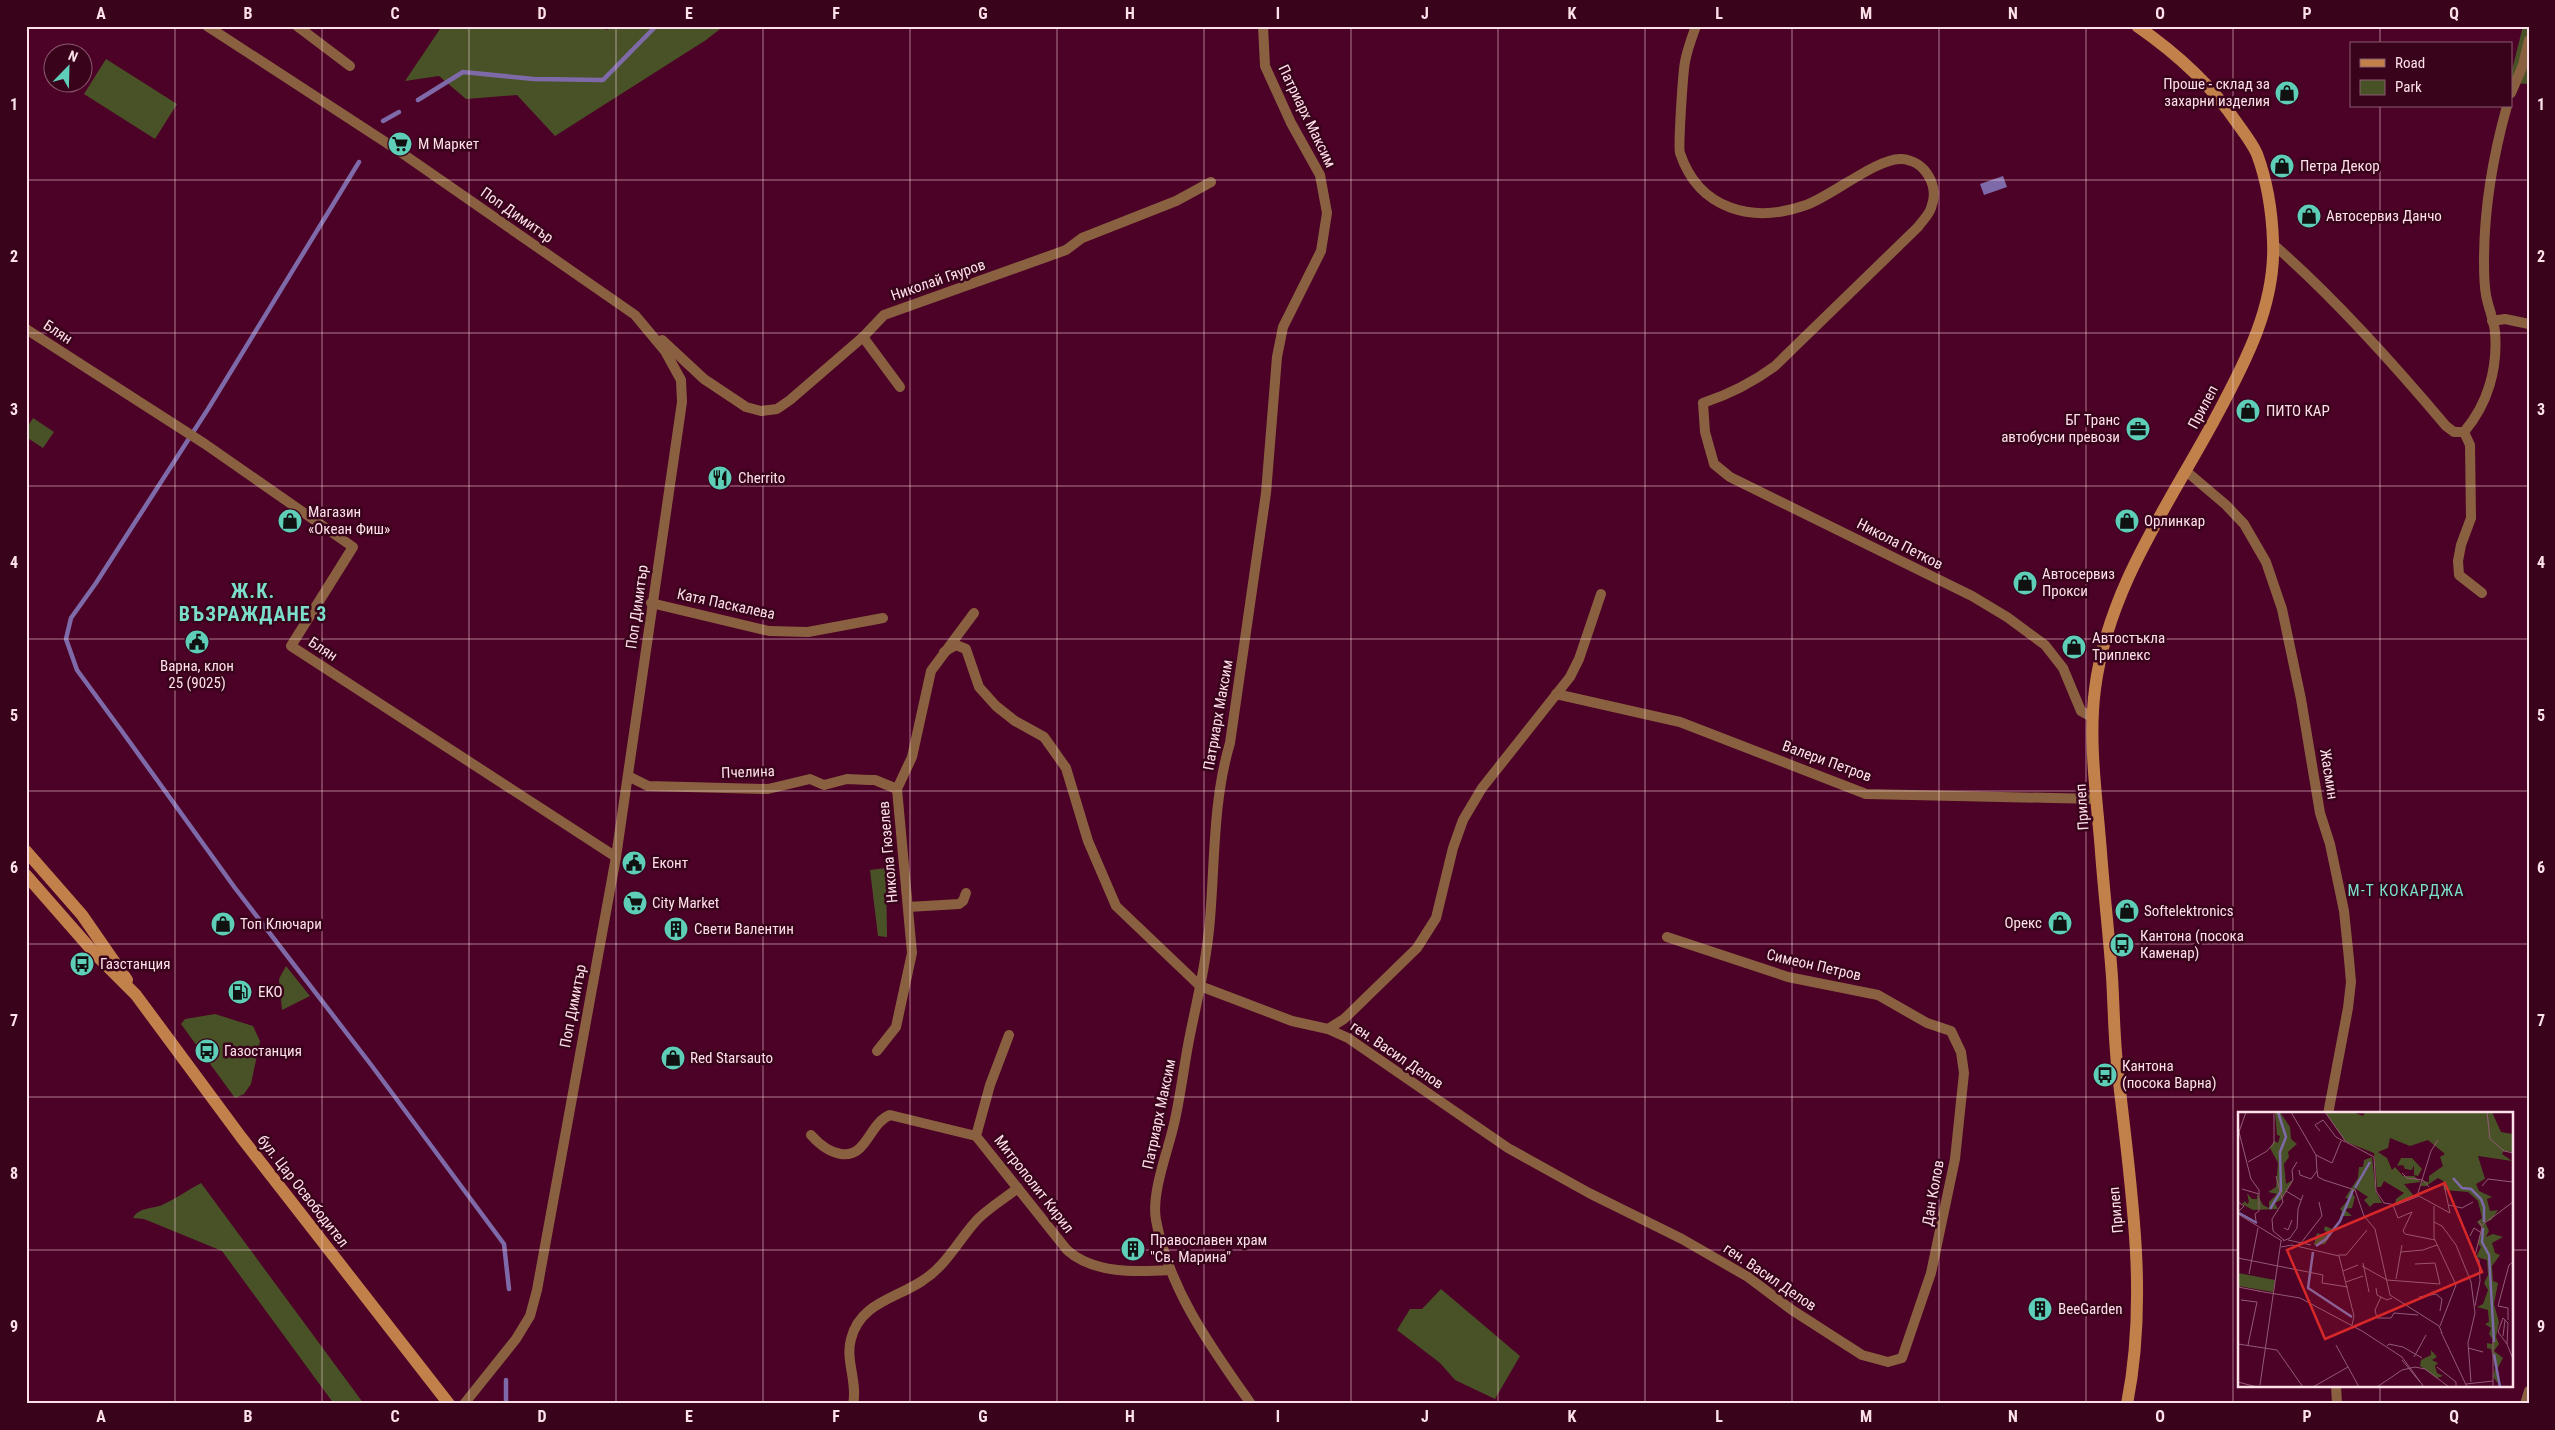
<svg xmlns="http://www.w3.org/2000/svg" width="2555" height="1430" font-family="'Roboto Condensed',sans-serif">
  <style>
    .green { fill: #495227 }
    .water { fill: #7f6aa9 }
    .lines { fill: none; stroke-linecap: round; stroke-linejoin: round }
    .stream { stroke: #7f6aa9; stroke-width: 4.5 }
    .street { stroke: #8a6140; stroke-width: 10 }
    .secondary { stroke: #c2814b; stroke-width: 12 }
    .grid { fill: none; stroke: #fde1e8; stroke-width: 1; stroke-opacity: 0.55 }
    .labels { text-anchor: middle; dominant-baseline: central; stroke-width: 5; stroke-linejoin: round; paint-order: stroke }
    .poi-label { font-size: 15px; fill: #fde1e8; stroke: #3a031c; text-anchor: start }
    .street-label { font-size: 15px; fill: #fde1e8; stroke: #3a031c }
    .neighbourhood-label { font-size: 16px; letter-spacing: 1px; fill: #7adeca; stroke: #3a031c }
    .district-label { font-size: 20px; font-weight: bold; letter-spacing: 1px; fill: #7adeca; stroke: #3a031c }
    .inset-river { fill: none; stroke: #7f6aa9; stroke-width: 2.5 }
    .inset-road { fill: none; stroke: #935b74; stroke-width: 1 }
    .view { fill: #d62828; fill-opacity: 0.15; stroke: #d62828; stroke-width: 2.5 }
    .inset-edge { fill: none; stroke: #fde1e8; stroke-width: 2.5 }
    .neatline { fill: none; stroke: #fde1e8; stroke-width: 2 }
    .grid-label { font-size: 16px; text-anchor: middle; font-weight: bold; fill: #fde1e8 }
  </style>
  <rect width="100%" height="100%" fill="#4c0126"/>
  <!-- green -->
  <g class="green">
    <polygon points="442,26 603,26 606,30 615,26 724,26 706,40 555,136 517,95 466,99 439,76 405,81"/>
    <polygon points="2523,26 2529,26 2529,84 2511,83 2511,74"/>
    <polygon points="106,59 177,104 155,139 84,94"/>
    <polygon points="33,418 54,432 43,448 26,437 26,429"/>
    <polygon points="886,868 887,937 878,936 870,870"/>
    <polygon points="286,966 310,996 282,1010 279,979"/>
    <polygon points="215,1014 253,1026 260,1041 251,1084 244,1094 235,1098 181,1024 185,1019"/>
    <path d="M201 1183 364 1404H334L222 1251 144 1219 133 1218C139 1207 152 1209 162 1205 175 1199 188 1190 201 1183Z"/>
    <polygon points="1441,1289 1520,1356 1495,1399 1455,1380 1440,1363 1397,1330 1410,1309 1422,1309"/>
  </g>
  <!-- water -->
  <polygon class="water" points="2003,176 2007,187 1984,195 1980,184"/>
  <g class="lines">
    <!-- stream -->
    <g class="stream">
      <polyline points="418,100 463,72 534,79 603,80 656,26"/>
      <polyline points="383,121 399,112"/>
      <polyline points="359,162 208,409 96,583 71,618 66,639 77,670 121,730 235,888 372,1066 504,1244 509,1289"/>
      <polyline points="506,1404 506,1380"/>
    </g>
    <!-- street -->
    <g class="street">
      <polyline points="207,26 396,149 635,315 665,351 681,380 682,402 616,857 537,1290 530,1316 516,1339 464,1404"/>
      <polyline points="297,26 350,66"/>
      <path d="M1696 26C1692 37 1687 50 1685 62 1683 72 1678 147 1680 153 1699 210 1753 224 1806 205 1830 197 1877 158 1901 159 1925 160 1940 186 1931 208 1929 215 1922 221 1918 227L1775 366C1752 383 1730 394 1703 403L1705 432 1714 464 1730 477 1972 596 2007 617 2045 645 2063 668 2081 711 2092 717"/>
      <polyline points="2511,93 2523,65 2529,40"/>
      <path d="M2274 245C2336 299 2393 363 2446 426L2454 432H2464C2488 404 2498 368 2495 332 2494 320 2488 307 2486 295 2484 284 2484 272 2484 261 2484 209 2493 156 2507 106"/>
      <polyline points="2492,321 2505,319 2529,324"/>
      <polyline points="26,329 205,444 353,547 291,646 616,857"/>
      <polyline points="863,337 900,387"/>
      <polyline points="662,340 704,379 746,407 761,411 777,409 790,400 863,337 884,315 1066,250 1082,238 1176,201 1211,182"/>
      <polyline points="2464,432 2470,445 2471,518 2461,545 2458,561 2459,575 2482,593"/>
      <polyline points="2186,471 2226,505 2244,524 2266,562 2282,609 2301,699 2320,813 2330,844 2344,911 2349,959 2351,982 2348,1008 2328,1114"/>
      <polyline points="651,603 769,631 808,632 883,618"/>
      <polyline points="944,652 956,645 966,649 979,687 996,706 1015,721 1044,737 1066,768 1088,841 1116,906 1200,986 1292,1021 1328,1029 1348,1038 1508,1148 1589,1193 1682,1239 1748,1277 1792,1310 1862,1355 1888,1362 1902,1358 1931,1273 1955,1159 1964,1073 1961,1052 1951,1031 1927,1023 1878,995 1788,977 1667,937"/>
      <polyline points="1556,694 1680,722 1866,794 2097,799"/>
      <polyline points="628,776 648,786 768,789 810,779 824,785 847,779 869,780 875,780 897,789"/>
      <polyline points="908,907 959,904 963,901 966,893"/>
      <polyline points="1328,1029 1344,1019 1417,948 1436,918 1453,848 1463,820 1482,788 1570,677 1579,659 1601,594"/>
      <path d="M1009 1035 990 1085 976 1136 1067 1250C1094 1274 1135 1272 1170 1270"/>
      <polyline points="877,1051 896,1027 912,953 897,789 912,757 931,671 974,613"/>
      <path d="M811 1135C819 1144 828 1152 841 1154 867 1158 869 1123 890 1115L976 1136"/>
      <polyline points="2336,1386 2337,1404"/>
      <path d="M853 1404C858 1383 845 1360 851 1339 860 1303 895 1299 922 1281 946 1266 958 1241 976 1221 987 1209 1004 1199 1018 1188"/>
      <path d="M1251 1404C1211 1347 1169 1290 1156 1220 1151 1193 1168 1151 1174 1124 1181 1094 1184 1064 1190 1035 1198 996 1207 958 1210 919 1215 860 1213 800 1230 743L1266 493 1277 357 1283 327 1321 251 1327 213 1320 175 1291 123 1265 66 1263 26"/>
      <polyline points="2525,1404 2529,1391"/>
    </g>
    <!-- secondary -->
    <g class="secondary">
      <polyline points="26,851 82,915 127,980"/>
      <polyline points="26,875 97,956 136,995 241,1137 449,1404"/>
      <path d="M2127 1404C2149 1294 2130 1183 2118 1073 2114 1041 2114 1009 2112 977 2109 935 2104 893 2101 852 2097 799 2088 742 2095 689 2108 587 2170 503 2217 415 2246 361 2276 304 2273 241 2272 212 2267 181 2257 154 2252 143 2244 133 2237 123 2210 83 2176 53 2137 26"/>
    </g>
  </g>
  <!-- grid -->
  <path class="grid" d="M175 26V1404M322 26V1404M469 26V1404M616 26V1404M763 26V1404M910 26V1404M1057 26V1404M1204 26V1404M1351 26V1404M1498 26V1404M1645 26V1404M1792 26V1404M1939 26V1404M2086 26V1404M2233 26V1404M2380 26V44M2380 106V1114M26 180H2529M26 333H2529M26 486H2529M26 639H2529M26 791H2529M26 944H2529M26 1097H2529M26 1250H2239M2511 1250H2529M2380 1386V1404"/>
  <!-- icons -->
  <defs>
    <symbol id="shop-disc" viewBox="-11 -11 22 22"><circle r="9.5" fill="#5eceb8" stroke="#3a031c"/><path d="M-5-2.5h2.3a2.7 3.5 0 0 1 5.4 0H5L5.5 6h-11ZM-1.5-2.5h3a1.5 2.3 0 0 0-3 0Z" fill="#111"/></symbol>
    <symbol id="supermarket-disc" viewBox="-11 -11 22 22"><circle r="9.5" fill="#5eceb8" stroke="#3a031c"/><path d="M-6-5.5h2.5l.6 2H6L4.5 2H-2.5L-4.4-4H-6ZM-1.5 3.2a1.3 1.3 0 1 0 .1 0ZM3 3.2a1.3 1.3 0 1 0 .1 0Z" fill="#111"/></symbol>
    <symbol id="office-disc" viewBox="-11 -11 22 22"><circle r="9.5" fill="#5eceb8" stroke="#3a031c"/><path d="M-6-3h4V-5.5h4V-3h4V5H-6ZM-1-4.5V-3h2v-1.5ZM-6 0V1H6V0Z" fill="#111"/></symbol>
    <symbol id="restaurant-disc" viewBox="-11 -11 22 22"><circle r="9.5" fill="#5eceb8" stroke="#3a031c"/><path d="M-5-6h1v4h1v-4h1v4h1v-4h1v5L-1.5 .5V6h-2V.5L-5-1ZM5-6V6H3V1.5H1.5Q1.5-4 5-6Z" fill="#111"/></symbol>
    <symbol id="civic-disc" viewBox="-11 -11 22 22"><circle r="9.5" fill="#5eceb8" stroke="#3a031c"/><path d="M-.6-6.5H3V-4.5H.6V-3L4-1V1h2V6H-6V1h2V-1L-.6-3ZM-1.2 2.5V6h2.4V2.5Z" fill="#111"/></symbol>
    <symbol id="building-disc" viewBox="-11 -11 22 22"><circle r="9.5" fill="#5eceb8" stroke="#3a031c"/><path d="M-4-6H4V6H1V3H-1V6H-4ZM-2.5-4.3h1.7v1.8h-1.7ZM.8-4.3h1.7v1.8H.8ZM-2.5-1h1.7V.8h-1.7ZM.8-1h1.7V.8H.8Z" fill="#111"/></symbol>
    <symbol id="bus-disc" viewBox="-11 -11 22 22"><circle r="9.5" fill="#5eceb8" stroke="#3a031c"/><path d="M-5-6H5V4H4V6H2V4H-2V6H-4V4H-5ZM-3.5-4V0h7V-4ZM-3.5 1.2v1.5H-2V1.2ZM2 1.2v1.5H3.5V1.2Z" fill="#111"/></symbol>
    <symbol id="fuel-disc" viewBox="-11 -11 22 22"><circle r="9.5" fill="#5eceb8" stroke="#3a031c"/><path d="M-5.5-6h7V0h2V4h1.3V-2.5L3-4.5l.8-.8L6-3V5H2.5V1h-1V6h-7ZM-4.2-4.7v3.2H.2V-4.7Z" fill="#111"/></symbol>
  </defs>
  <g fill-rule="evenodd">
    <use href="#shop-disc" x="2273" y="79" width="28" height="28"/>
    <use href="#supermarket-disc" x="386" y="130" width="28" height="28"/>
    <use href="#shop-disc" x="2268" y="152" width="28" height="28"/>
    <use href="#shop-disc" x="2295" y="202" width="28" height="28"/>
    <use href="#shop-disc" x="2234" y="397" width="28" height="28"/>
    <use href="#office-disc" x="2124" y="415" width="28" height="28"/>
    <use href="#restaurant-disc" x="706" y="464" width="28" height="28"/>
    <use href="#shop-disc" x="276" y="507" width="28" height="28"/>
    <use href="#shop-disc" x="2113" y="507" width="28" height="28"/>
    <use href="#shop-disc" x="2011" y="569" width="28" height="28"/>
    <use href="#civic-disc" x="183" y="628" width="28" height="28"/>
    <use href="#shop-disc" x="2060" y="633" width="28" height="28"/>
    <use href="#civic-disc" x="620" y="849" width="28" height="28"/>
    <use href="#supermarket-disc" x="621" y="889" width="28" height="28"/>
    <use href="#shop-disc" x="2113" y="897" width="28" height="28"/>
    <use href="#shop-disc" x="2046" y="909" width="28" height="28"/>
    <use href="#shop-disc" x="209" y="910" width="28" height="28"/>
    <use href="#building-disc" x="662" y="915" width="28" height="28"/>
    <use href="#bus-disc" x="2108" y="931" width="28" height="28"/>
    <use href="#bus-disc" x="68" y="950" width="28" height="28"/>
    <use href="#fuel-disc" x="226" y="978" width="28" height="28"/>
    <use href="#bus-disc" x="193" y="1037" width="28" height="28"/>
    <use href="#shop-disc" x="659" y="1044" width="28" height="28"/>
    <use href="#bus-disc" x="2091" y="1061" width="28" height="28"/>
    <use href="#building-disc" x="1119" y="1235" width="28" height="28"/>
    <use href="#building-disc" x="2026" y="1295" width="28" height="28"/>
  </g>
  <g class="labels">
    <!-- poi labels -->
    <g class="poi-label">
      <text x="2270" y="84" text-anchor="end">Проше - склад за<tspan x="2270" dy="17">захарни изделия</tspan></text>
      <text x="418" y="144">М Маркет</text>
      <text x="2300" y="166">Петра Декор</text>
      <text x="2326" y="216">Автосервиз Данчо</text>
      <text x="2266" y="411">ПИТО КАР</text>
      <text x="2120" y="420" text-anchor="end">БГ Транс<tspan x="2120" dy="17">автобусни превози</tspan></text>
      <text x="738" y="478">Cherrito</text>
      <text x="308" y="512">Магазин<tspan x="308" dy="17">«Океан Фиш»</tspan></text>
      <text x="2144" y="521">Орлинкар</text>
      <text x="2042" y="574">Автосервиз<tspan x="2042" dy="17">Прокси</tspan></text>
      <text x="2092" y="638">Автостъкла<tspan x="2092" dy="17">Триплекс</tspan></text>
      <text x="197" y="666" text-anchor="middle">Варна, клон<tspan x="197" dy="17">25 (9025)</tspan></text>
      <text x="652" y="863">Еконт</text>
      <text x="652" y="903">City Market</text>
      <text x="2144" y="911">Softelektronics</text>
      <text x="2042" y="923" text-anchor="end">Орекс</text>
      <text x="240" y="924">Топ Ключари</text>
      <text x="694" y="929">Свети Валентин</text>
      <text x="2140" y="936">Кантона (посока<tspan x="2140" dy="17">Каменар)</tspan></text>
      <text x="100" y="964">Газстанция</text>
      <text x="258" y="992">EKO</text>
      <text x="224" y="1051">Газoстанция</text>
      <text x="690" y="1058">Red Starsauto</text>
      <text x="2122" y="1066">Кантона<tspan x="2122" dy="17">(посока Варна)</tspan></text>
      <text x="1150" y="1240">Православен храм<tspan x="1150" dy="17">"Св. Марина"</tspan></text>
      <text x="2058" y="1309">BeeGarden</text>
    </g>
    <!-- street labels -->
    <g class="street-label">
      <text transform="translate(1307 116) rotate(64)">Патриарх Максим</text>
      <text transform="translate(517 215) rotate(35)">Поп Димитър</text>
      <text transform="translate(938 280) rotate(-19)">Николай Гяуров</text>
      <text transform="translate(58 332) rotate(33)">Блян</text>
      <text transform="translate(2203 407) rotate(-62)">Прилеп</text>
      <text transform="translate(1900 544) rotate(27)">Никола Петков</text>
      <text transform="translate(726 604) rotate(12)">Катя Паскалева</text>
      <text transform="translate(637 607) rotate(-82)">Поп Димитър</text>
      <text transform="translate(323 649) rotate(33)">Блян</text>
      <text transform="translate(1218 715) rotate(-80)">Патриарх Максим</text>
      <text transform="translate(1827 761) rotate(20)">Валери Петров</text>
      <text transform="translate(748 772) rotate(-2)">Пчелина</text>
      <text transform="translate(2329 774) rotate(81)">Жасмин</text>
      <text transform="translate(2082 807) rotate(-94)">Прилеп</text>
      <text transform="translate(888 852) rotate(-95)">Никола Гюзелев</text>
      <text transform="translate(1814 965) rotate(13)">Симеон Петров</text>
      <text transform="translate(573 1006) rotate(-79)">Поп Димитър</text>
      <text transform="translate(1397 1055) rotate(34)">ген. Васил Делов</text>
      <text transform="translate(1159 1114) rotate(-78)">Патриарх Максим</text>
      <text transform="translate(1034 1184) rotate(52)">Митрополит Кирил</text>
      <text transform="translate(303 1191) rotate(52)">бул. Цар Освободител</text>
      <text transform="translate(1933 1193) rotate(-80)">Дан Колов</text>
      <text transform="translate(2116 1210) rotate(-95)">Прилеп</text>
      <text transform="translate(1770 1277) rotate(34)">ген. Васил Делов</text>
    </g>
    <!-- neighbourhood labels -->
    <g class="neighbourhood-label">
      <text x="2406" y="890">М-Т КОКАРДЖА</text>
    </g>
    <!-- district labels -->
    <g class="district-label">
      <text x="253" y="591">Ж.К.<tspan x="253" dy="23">ВЪЗРАЖДАНЕ 3</tspan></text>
    </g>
  </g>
  <!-- overview -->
  <g transform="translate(2238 1112)">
    <rect width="275" height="275" fill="#4c0126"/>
    <path d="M37 0H42L52 15 53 27 59 32 50 40 51 45 46 52 48 72 55 68 43 88 37 91 40 97 15 98 4 92 7 89 9 92 11 90 9 81 14 87H19V82L25 93 31 96V90L39 82 30 80 38 75 40 51 32 36 36 29 40 31 42 24 39 23ZM87 0H115L125 4 127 0H254L263 20 275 22V40L266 39 264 42 274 49 240 44 247 67 238 72 241 79 254 85 249 87 252 99 260 98 253 108 247 110 251 119 248 125 255 122 265 125 254 131 257 141 262 143 254 154 255 169 260 171 256 192 261 210 258 225 261 232 256 239 265 246 258 259 263 275 255 265 257 256 253 237 249 236V231L254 232 255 228 251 222 253 216 247 212 251 210 250 198 239 195 245 192 250 178 246 171 250 163 249 148 238 145 243 135 240 132 244 116 239 110 244 106 240 89 230 80 206 78 205 69 200 66 188 74H182L185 69 191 70V64L205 54 202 45 207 42 190 28 172 34 152 26 150 36 140 40 149 46 154 58 157 55 165 64H176L183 70 166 72 176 84 157 93 158 87 166 81 146 69 143 75H139L136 41 108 30ZM134 45 138 80 144 91H136L132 95 126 88 130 85 118 77 114 81 117 85 114 96 106 97 114 104H105L87 132 76 133 79 121 87 124 90 121 86 118 87 114 94 117 101 109 104 99 102 97 111 87 107 86 120 66 121 55H125L126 48ZM163 46H174L184 57 180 64 176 63V53L174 58 167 57 165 53 159 54ZM0 161 37 168 35 180 0 174ZM193 238 199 245 194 248 200 251 197 254 199 261 205 264 199 266 182 254 183 248 193 243Z" fill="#495227"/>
    <path class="inset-river" d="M215 66 224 76 233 77 243 87 246 95V110M117 76 132 50M32 97 43 79 42 40 48 25 40 0M1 101 19 111M245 116 244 130 251 143 256 230M78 134 88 127 102 109 115 78M75 140 70 176 114 205M256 242 262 275"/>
    <path class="inset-road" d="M8 0 1 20 13 67 21 78V99L17 102 18 109M53 0 78 43 79 59 73 67 62 63 61 58M87 0 108 30 136 45 138 79 146 91 158 93 181 84 212 101 206 72M249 0 252 27 266 39 275 41M82 19 77 13 85 8 98 25 107 30M78 43 94 51 103 29M10 50 29 39 36 31V2M79 59 80 65 86 68 117 78 126 104 137 117 152 183 201 214 204 221M164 61 169 66 185 68 191 75M38 64 45 90 34 107 35 119 46 128M244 74 250 67 275 70M4 77 21 82M48 79 63 88M179 84 193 39 200 28M44 86 55 68 54 58 59 50M0 90 6 94 0 100M155 93 160 106 174 100 165 119 167 122 197 128M211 93 224 96 235 90M196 94V126L218 173 202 214M0 102 44 129M196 110 204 114 218 133 233 170 237 201 230 231 233 270M244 113 275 90M46 116 50 118 54 108M232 124 236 116 242 120M50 128 73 133M45 129 52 126 59 116 60 97 65 83M63 131 84 104 81 90M43 135 54 133 101 144 116 204 114 213M163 140 185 138 199 133M100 143H108L129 118M0 146 85 163 84 171 110 175M125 151 131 180M124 154 149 168 202 172 197 151 177 152M105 159 120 153M11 162 20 116M158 167 164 133M108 170 125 164M0 175 21 179M138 176 139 183 149 188 154 186M20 179 62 186 124 219 164 245 186 275M143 185 137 198 139 206H153L156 201 180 203M181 185 198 182 204 187 202 199M3 188 19 190 10 233M237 194 242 169 241 148 237 144 244 115 241 109M270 208V196L260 194 271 153 275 150M203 220 229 275M265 224 267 208M255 227V269M0 232 39 238 65 275M269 232 260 220 265 206 270 211 269 232 275 247M98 233 121 275M149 234 151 232 165 235 184 246M230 236 245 240M176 245 188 223M164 248 182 270M199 255 218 270V275M0 270 19 275M228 272 255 269V275M22 273 43 129M75 275 110 255M139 275 164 258 177 255 187 257 211 275"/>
    <path class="view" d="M207 71 244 160 87 227 49 138Z"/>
    <rect width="275" height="275" class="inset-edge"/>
  </g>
  <!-- border -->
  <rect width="2555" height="1430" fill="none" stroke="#3a031c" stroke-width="55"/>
  <!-- legend -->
  <rect x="2350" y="42" width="162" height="65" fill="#3a031c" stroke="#885c6e"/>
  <rect x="2360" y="59" width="25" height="8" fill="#c2814b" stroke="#885c6e"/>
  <text x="2395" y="68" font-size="15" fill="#fde1e8">Road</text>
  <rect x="2360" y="80" width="25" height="15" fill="#495227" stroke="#885c6e"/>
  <text x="2395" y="92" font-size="15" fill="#fde1e8">Park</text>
  <!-- north arrow -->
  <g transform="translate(68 68) rotate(23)"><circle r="24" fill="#3a031c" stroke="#885c6e"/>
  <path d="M0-4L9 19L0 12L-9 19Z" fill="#5eceb8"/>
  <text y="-8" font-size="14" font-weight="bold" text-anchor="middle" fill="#fde1e8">N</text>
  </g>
  <rect x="28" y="28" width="2500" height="1374" class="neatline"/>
  <g class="grid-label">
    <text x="101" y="19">A</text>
    <text x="248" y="19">B</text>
    <text x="395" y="19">C</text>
    <text x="542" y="19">D</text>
    <text x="689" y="19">E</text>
    <text x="836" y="19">F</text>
    <text x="983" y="19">G</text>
    <text x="1130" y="19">H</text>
    <text x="1278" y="19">I</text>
    <text x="1425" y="19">J</text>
    <text x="1572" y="19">K</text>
    <text x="1719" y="19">L</text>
    <text x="1866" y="19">M</text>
    <text x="2013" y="19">N</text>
    <text x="2160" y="19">O</text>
    <text x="2307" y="19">P</text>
    <text x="2454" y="19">Q</text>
    <text x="14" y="110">1</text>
    <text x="2541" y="110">1</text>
    <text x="14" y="262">2</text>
    <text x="2541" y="262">2</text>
    <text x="14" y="415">3</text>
    <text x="2541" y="415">3</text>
    <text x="14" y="568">4</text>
    <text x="2541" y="568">4</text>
    <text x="14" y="721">5</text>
    <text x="2541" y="721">5</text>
    <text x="14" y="873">6</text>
    <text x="2541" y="873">6</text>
    <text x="14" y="1026">7</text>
    <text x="2541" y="1026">7</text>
    <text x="14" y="1179">8</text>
    <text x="2541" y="1179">8</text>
    <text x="14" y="1332">9</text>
    <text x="2541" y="1332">9</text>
    <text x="101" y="1422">A</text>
    <text x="248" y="1422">B</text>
    <text x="395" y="1422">C</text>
    <text x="542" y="1422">D</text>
    <text x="689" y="1422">E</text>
    <text x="836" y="1422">F</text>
    <text x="983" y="1422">G</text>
    <text x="1130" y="1422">H</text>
    <text x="1278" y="1422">I</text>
    <text x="1425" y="1422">J</text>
    <text x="1572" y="1422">K</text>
    <text x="1719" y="1422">L</text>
    <text x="1866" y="1422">M</text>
    <text x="2013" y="1422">N</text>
    <text x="2160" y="1422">O</text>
    <text x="2307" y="1422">P</text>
    <text x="2454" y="1422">Q</text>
  </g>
</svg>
